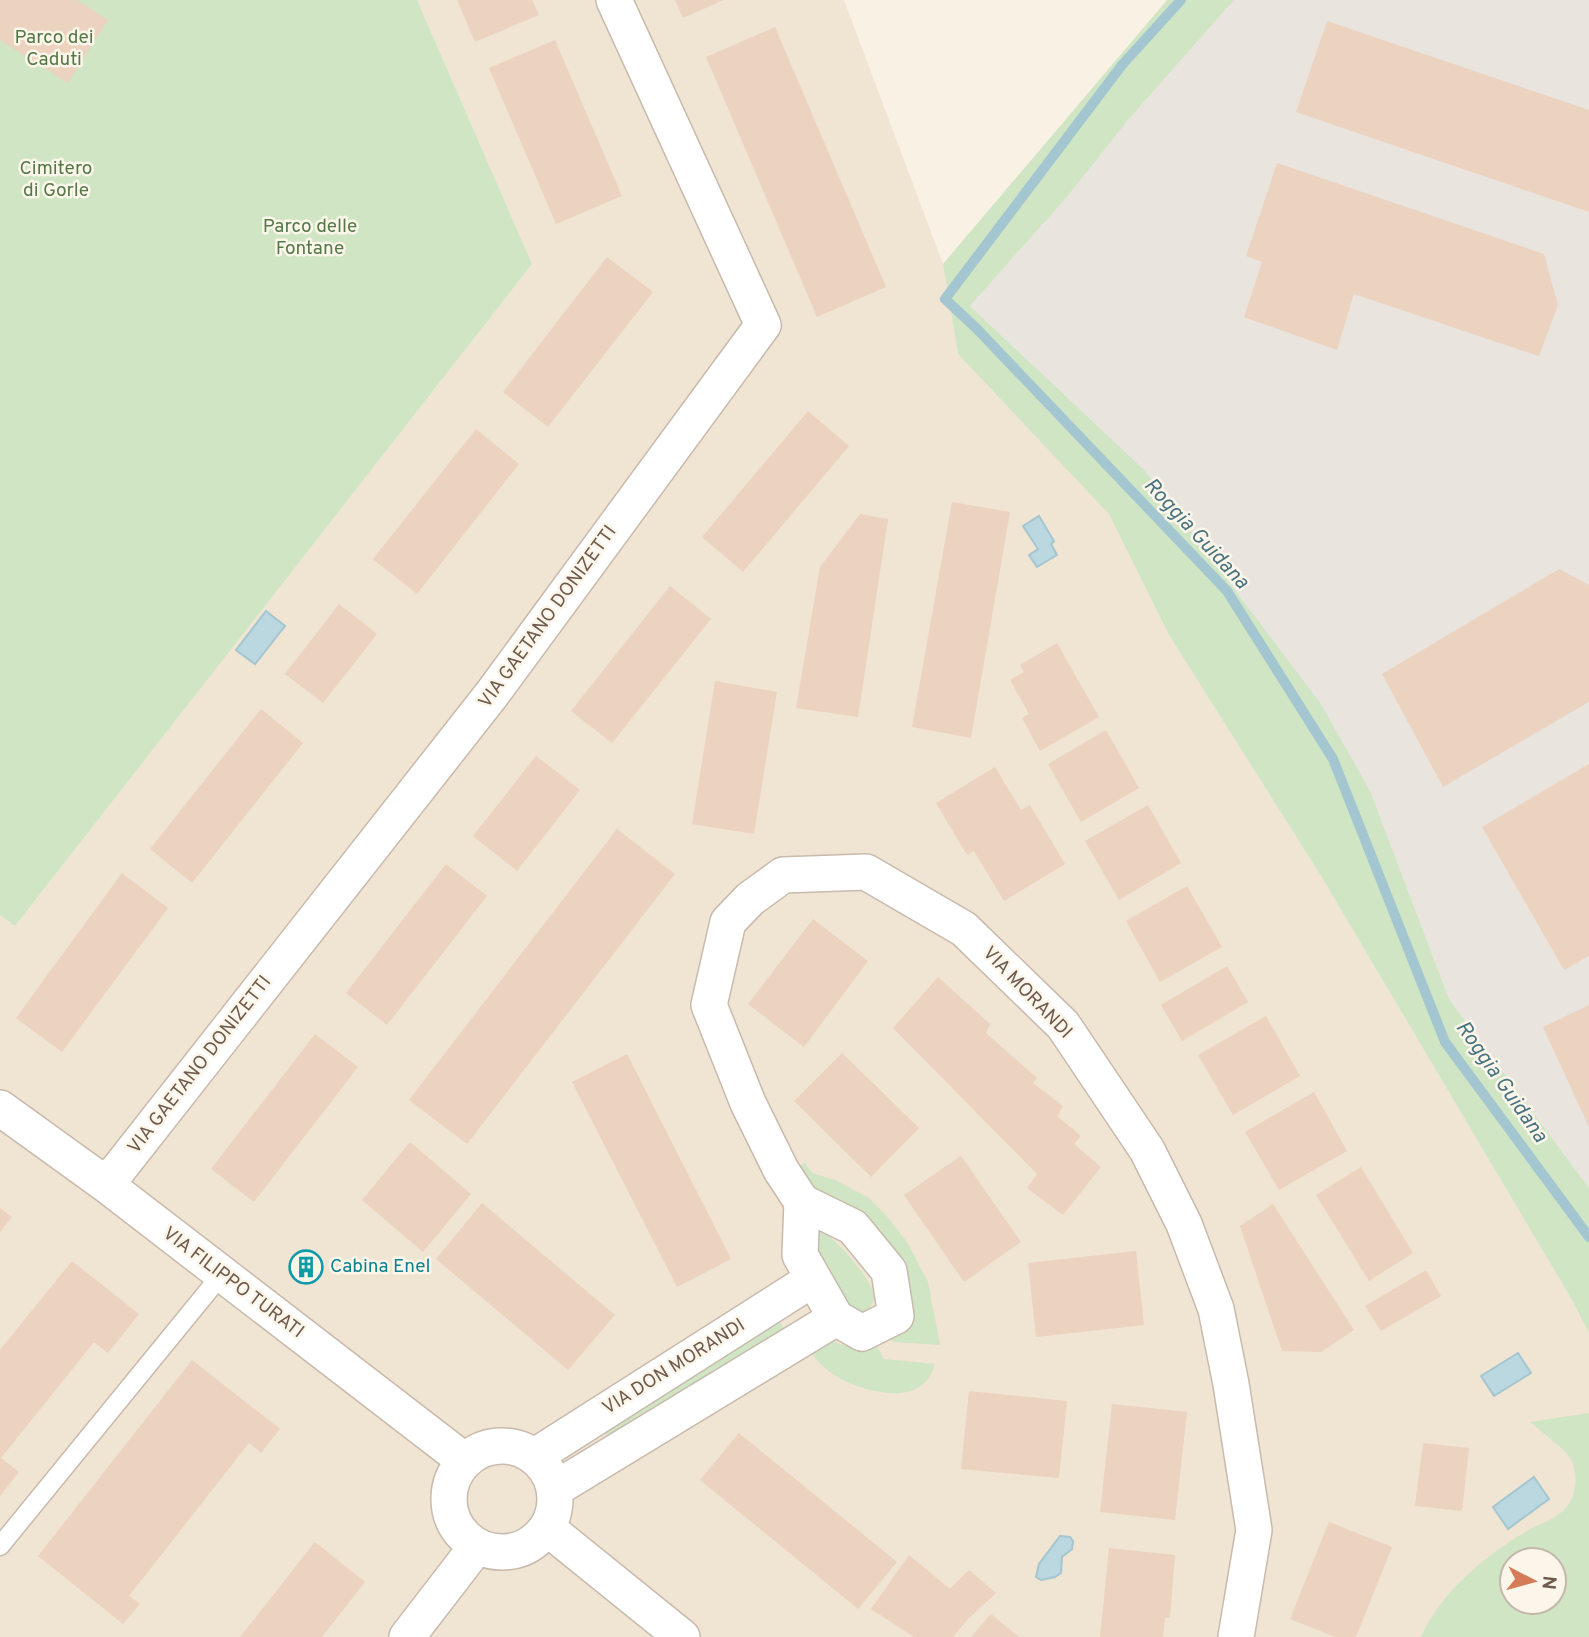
<svg xmlns="http://www.w3.org/2000/svg" width="1589" height="1637" font-family="Overpass,sans-serif">
  <style>
    .residential { fill: #f0e4d3; fill-rule: evenodd }
    .industrial { fill: #e9e4de }
    .green { fill: #cfe5c4; fill-rule: evenodd }
    .water { fill: #bbd8e0; stroke: #a3c6d0; stroke-width: 2 }
    .lines { fill: none; stroke-linecap: round; stroke-linejoin: round }
    .stream { stroke: #a3c6d0; stroke-width: 10 }
    .building { fill: #ebd3bf }
    .lane-casing { stroke: #c8baac; stroke-width: 21 }
    .street-casing { stroke: #c8baac; stroke-width: 38 }
    .lane { stroke: #fff; stroke-width: 18 }
    .street { stroke: #fff; stroke-width: 35 }
    .labels { text-anchor: middle; dominant-baseline: central; stroke-width: 5; stroke-linejoin: round; paint-order: stroke }
    .park-label { font-size: 19px; fill: #547949; stroke: #fcf6ea }
    .street-label { font-size: 19px; fill: #6e5b4d; stroke: #fcf6ea }
    .culture-label { font-size: 19px; fill: #0d838f; stroke: #fcf6ea; text-anchor: start }
    .water-label { font-size: 21px; font-style: italic; fill: #497380; stroke: #fcf6ea }
  </style>
  <rect width="100%" height="100%" fill="#f9f2e4"/>
  <!-- residential -->
  <path class="residential" d="M417 0H844L943 264 958 354 1109 513 1169 635 1321 876 1572 1300 1589 1333V1637H0V915L15 926 532 264ZM1512 1560H1554V1602H1512Z"/>
  <!-- industrial -->
  <polygon class="industrial" points="1234,0 1589,0 1589,1188 1449,999 1371,793 1034,366 970,306 1067,197 1129,119"/>
  <!-- green -->
  <g class="green">
    <polygon points="0,0 417,0 532,264 15,926 0,915"/>
    <polygon points="1167,0 1234,0 1129,119 1067,197 970,306 1145,471 1321,704 1371,793 1449,999 1589,1188 1589,1333 1572,1300 1321,876 1169,635 1109,514 958,354 943,264"/>
    <polygon points="805,1163 812,1173 835,1180 869,1198 885,1214 907,1242 928,1282 940,1345 895,1342 890,1339 889,1334 906,1308 813,1191 799,1166"/>
    <path d="M822 1232C835 1236 873 1282 874 1295 875 1301 871 1306 868 1311L856 1313 845 1309 816 1258 815 1235Z"/>
    <polygon points="773,1311 786,1332 614,1440 594,1425"/>
    <path d="M817 1336 852 1348 876 1345 884 1359 935 1364C933 1369 931 1375 928 1379 908 1407 850 1388 829 1371 818 1363 812 1353 805 1342Z"/>
    <path d="M1589 1413V1637H1421C1441 1592 1484 1557 1525 1532 1541 1522 1558 1520 1569 1504 1577 1492 1578 1470 1570 1458 1565 1449 1539 1430 1530 1422ZM1512 1560H1554V1602H1512Z"/>
  </g>
  <!-- water -->
  <g class="water">
    <polygon points="1039,516 1054,541 1051,544 1057,555 1037,567 1029,555 1038,549 1023,526"/>
    <polygon points="266,611 285,626 255,664 236,650"/>
    <polygon points="1518,1353 1531,1373 1494,1396 1481,1376"/>
    <polygon points="1534,1477 1549,1499 1508,1529 1493,1507"/>
    <polygon points="1060,1536 1070,1537 1073,1541 1072,1549 1062,1557 1061,1573 1055,1577 1041,1580 1036,1577 1039,1564"/>
  </g>
  <g class="lines">
    <!-- stream -->
    <polyline class="stream" points="1181,0 1122,65 945,299 977,329 1227,591 1333,759 1445,1042 1589,1237"/>
  </g>
  <!-- building -->
  <g class="building">
    <polygon points="0,0 77,0 108,20 68,83 0,40"/>
    <polygon points="457,0 532,0 539,15 475,42"/>
    <polygon points="675,0 724,0 683,18"/>
    <polygon points="1327,21 1589,110 1589,212 1296,112"/>
    <polygon points="775,27 886,287 817,317 706,57"/>
    <polygon points="555,40 622,196 556,224 489,68"/>
    <polygon points="1277,163 1544,254 1558,305 1539,356 1354,294 1337,350 1244,317 1262,262 1246,256"/>
    <polygon points="607,257 653,292 548,427 503,392"/>
    <polygon points="808,411 849,446 743,572 702,537"/>
    <polygon points="476,429 519,464 417,594 373,559"/>
    <polygon points="952,502 1010,512 971,738 912,727"/>
    <polygon points="860,514 888,519 858,717 796,708 820,567"/>
    <polygon points="1559,569 1589,585 1589,702 1443,787 1382,674"/>
    <polygon points="670,586 711,619 612,743 571,711"/>
    <polygon points="339,604 377,634 323,703 285,674"/>
    <polygon points="1057,643 1099,717 1040,751 1022,718 1029,714 1010,680 1024,672 1020,665"/>
    <polygon points="715,681 777,692 754,834 692,824"/>
    <polygon points="261,709 303,743 192,883 150,849"/>
    <polygon points="1106,730 1139,788 1081,822 1048,764"/>
    <polygon points="536,756 580,790 517,871 473,836"/>
    <polygon points="1589,764 1589,956 1564,970 1482,827"/>
    <polygon points="995,767 1021,810 1030,805 1065,864 1004,901 974,851 967,855 936,803"/>
    <polygon points="1148,805 1181,863 1119,900 1085,841"/>
    <polygon points="617,829 675,874 467,1144 409,1100"/>
    <polygon points="446,864 487,896 387,1025 346,993"/>
    <polygon points="122,873 168,908 62,1052 16,1018"/>
    <polygon points="1187,886 1222,947 1160,982 1126,921"/>
    <polygon points="813,919 868,961 804,1047 748,1004"/>
    <polygon points="1227,966 1248,1002 1182,1041 1161,1005"/>
    <polygon points="938,977 990,1024 986,1033 1037,1078 1033,1083 1063,1106 1057,1116 1081,1136 1074,1144 1101,1167 1063,1215 1027,1188 1037,1174 893,1028"/>
    <polygon points="1589,1005 1589,1127 1543,1027"/>
    <polygon points="1266,1016 1300,1076 1233,1115 1198,1055"/>
    <polygon points="315,1034 358,1067 254,1202 211,1169"/>
    <polygon points="842,1053 919,1128 871,1177 794,1101"/>
    <polygon points="627,1054 731,1259 677,1287 572,1082"/>
    <polygon points="1314,1092 1347,1151 1279,1190 1245,1132"/>
    <polygon points="410,1142 471,1194 423,1252 362,1200"/>
    <polygon points="961,1156 1021,1242 964,1282 904,1195"/>
    <polygon points="1361,1167 1413,1253 1369,1281 1316,1195"/>
    <polygon points="482,1203 615,1315 568,1370 436,1259"/>
    <polygon points="1273,1204 1354,1330 1321,1352 1282,1351 1240,1226"/>
    <polygon points="0,1208 12,1217 0,1232"/>
    <polygon points="1136,1251 1144,1325 1036,1337 1028,1263"/>
    <polygon points="307,1259 314,1264 306,1275 299,1270"/>
    <polygon points="72,1261 139,1314 108,1353 94,1342 1,1458 19,1472 0,1496 0,1350"/>
    <polygon points="1426,1270 1441,1296 1381,1331 1365,1306"/>
    <polygon points="192,1360 280,1429 261,1453 249,1443 129,1596 140,1604 123,1624 38,1556"/>
    <polygon points="969,1391 1067,1401 1059,1478 961,1469"/>
    <polygon points="1112,1404 1187,1412 1175,1520 1100,1512"/>
    <polygon points="739,1433 897,1562 858,1609 700,1480"/>
    <polygon points="1423,1443 1469,1448 1462,1511 1415,1506"/>
    <polygon points="1329,1522 1392,1547 1356,1637 1335,1637 1290,1619"/>
    <polygon points="315,1542 365,1582 322,1637 240,1637"/>
    <polygon points="1109,1548 1175,1555 1170,1618 1165,1618 1163,1637 1100,1637"/>
    <polygon points="909,1555 950,1589 969,1570 996,1593 967,1620 953,1637 914,1637 871,1609"/>
    <polygon points="991,1614 1019,1637 971,1637"/>
  </g>
  <g class="lines">
    <defs>
      <polyline id="lane" points="0,1546 222,1274"/>
      <g id="street">
        <polyline points="0,1108 104,1183 465,1461"/>
        <polyline points="104,1183 118,1170 492,694 763,325 614,0"/>
        <polyline points="802,1202 781,1170 748,1103 709,1005 728,922 750,899 783,875 866,872 964,929 1063,1025 1147,1150 1184,1224 1216,1309 1231,1384 1254,1530 1236,1637"/>
        <polygon points="802,1202 853,1227 889,1271 896,1316 862,1333 836,1318 800,1255"/>
        <circle cx="502" cy="1499" r="53"/>
        <polyline points="535,1456 813,1279"/>
        <polyline points="555,1489 836,1318"/>
        <polyline points="547,1528 682,1637"/>
        <polyline points="407,1637 477,1546"/>
      </g>
    </defs>
    <!-- lane casing -->
    <use href="#lane" class="lane-casing"/>
    <!-- street casing -->
    <use href="#street" class="street-casing"/>
    <!-- lane -->
    <use href="#lane" class="lane"/>
    <!-- street -->
    <use href="#street" class="street"/>
  </g>
  <!-- icons -->
  <defs>
    <symbol id="building-ring" viewBox="-11 -11 22 22"><circle r="9.5" fill="#fcf6ea" stroke="#0f9aa8" stroke-width="1.5"/><path d="M-4-6H4V6H1V3H-1V6H-4ZM-2.5-4.3h1.7v1.8h-1.7ZM.8-4.3h1.7v1.8H.8ZM-2.5-1h1.7V.8h-1.7ZM.8-1h1.7V.8H.8Z" fill="#0f9aa8"/></symbol>
  </defs>
  <g fill-rule="evenodd">
    <use href="#building-ring" x="287" y="1248" width="38" height="38"/>
  </g>
  <g class="labels">
    <!-- park labels -->
    <g class="park-label">
      <text x="54" y="38">Parco dei<tspan x="54" dy="22">Caduti</tspan></text>
      <text x="56" y="169">Cimitero<tspan x="56" dy="22">di Gorle</tspan></text>
      <text x="310" y="227">Parco delle<tspan x="310" dy="22">Fontane</tspan></text>
    </g>
    <!-- street labels -->
    <g class="street-label">
      <text transform="translate(548 617) rotate(-54)">VIA GAETANO DONIZETTI</text>
      <text transform="translate(1027 993) rotate(46)">VIA MORANDI</text>
      <text transform="translate(200 1065) rotate(-52)">VIA GAETANO DONIZETTI</text>
      <text transform="translate(233 1283) rotate(37)">VIA FILIPPO TURATI</text>
      <text transform="translate(674 1367) rotate(-32)">VIA DON MORANDI</text>
    </g>
    <!-- culture labels -->
    <g class="culture-label">
      <text x="330" y="1267">Cabina Enel</text>
    </g>
    <!-- water labels -->
    <g class="water-label">
      <text transform="translate(1196 534) rotate(47)">Roggia Guidana</text>
      <text transform="translate(1501 1082) rotate(55)">Roggia Guidana</text>
    </g>
  </g>
  <!-- north arrow -->
  <g transform="translate(1533 1581) rotate(96)"><circle r="33" fill="#fcf6ea" stroke="#c3b8ab" stroke-width="2"/>
  <path d="M0-5L12 26L0 18L-12 26Z" fill="#d57b57"/>
  <text y="-10" font-size="19" font-weight="bold" text-anchor="middle" fill="#6e5b4d">N</text>
  </g>
</svg>
